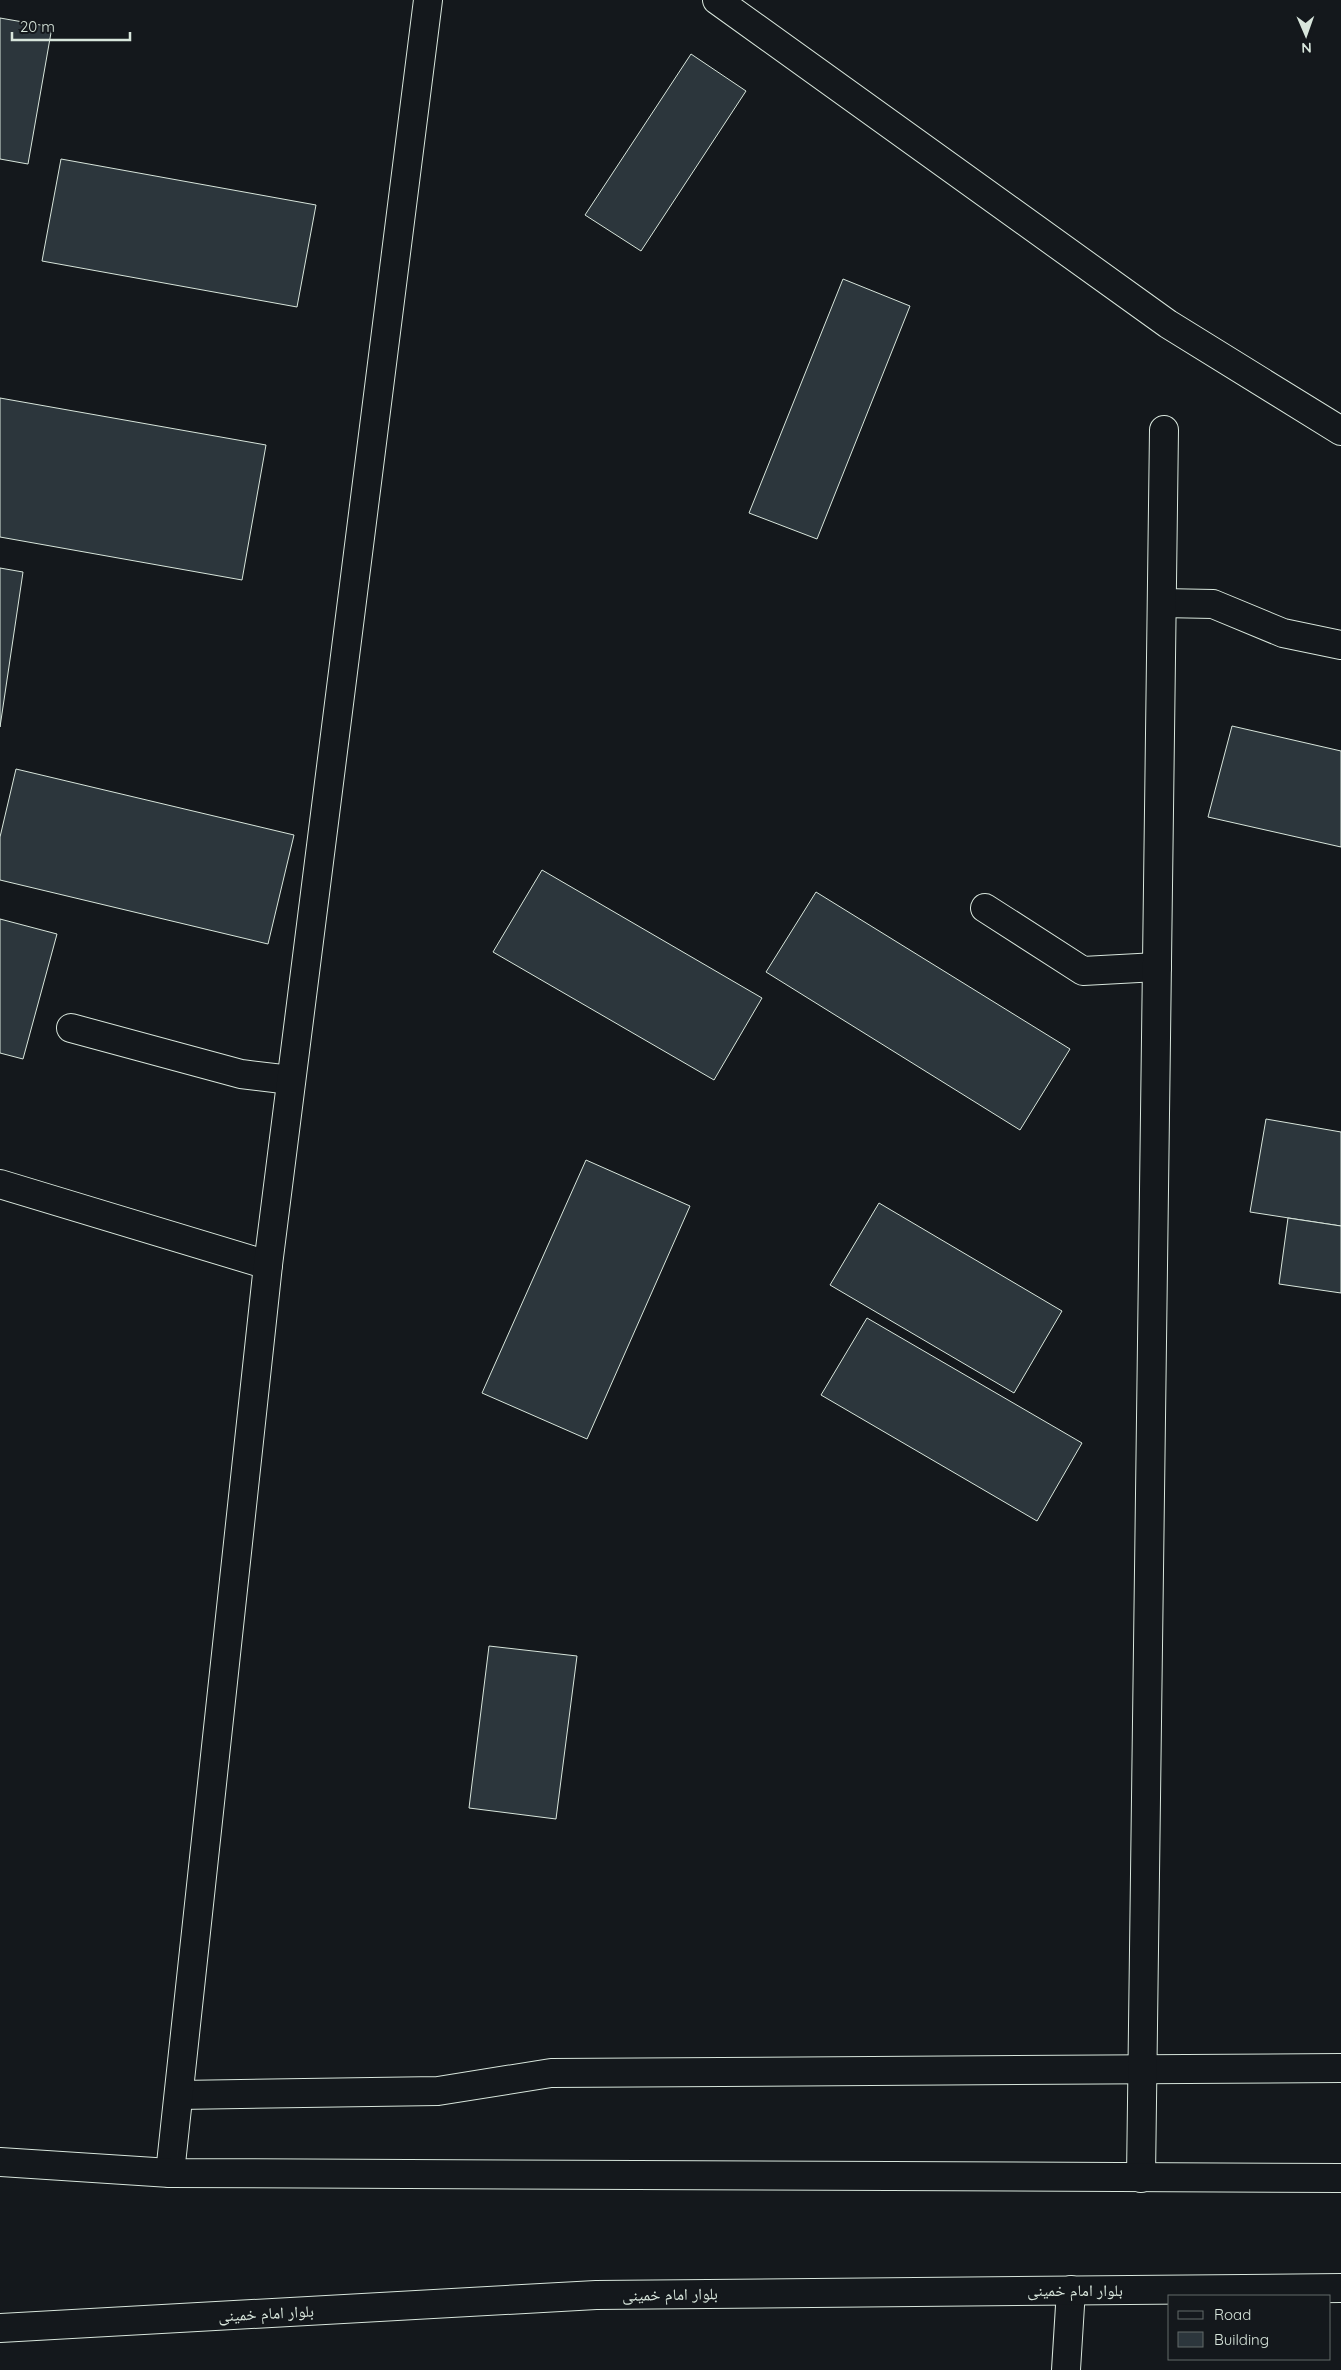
<svg xmlns="http://www.w3.org/2000/svg" width="1341" height="2370" font-family="Quicksand,'Noto Naskh Arabic',sans-serif">
  <style>
    .building { fill: #2c363c; stroke: #d8e6dc }
    .lines { fill: none; stroke-linecap: round; stroke-linejoin: round }
    .minor-casing { stroke: #d8e6dc; stroke-width: 30 }
    .highway-casing { stroke: #d8e6dc; stroke-width: 30 }
    .minor { stroke: #14181c; stroke-width: 28 }
    .highway { stroke: #14181c; stroke-width: 28 }
    .labels { text-anchor: middle; dominant-baseline: central; stroke-width: 4; stroke-linejoin: round; paint-order: stroke }
    .street-label { font-size: 16px; fill: #d8e6dc; stroke: #14181c }
  </style>
  <rect width="100%" height="100%" fill="#14181c"/>
  <!-- building -->
  <g class="building">
    <polygon points="0,18 52,27 28,164 0,159"/>
    <polygon points="691,54 746,91 641,251 585,215"/>
    <polygon points="61,159 316,205 297,307 42,261"/>
    <polygon points="843,279 910,306 817,539 749,513"/>
    <polygon points="0,398 266,445 242,580 0,537"/>
    <polygon points="0,568 23,572 0,727"/>
    <polygon points="1232,726 1341,751 1341,847 1208,817"/>
    <polygon points="16,769 294,835 268,944 0,880 0,837"/>
    <polygon points="542,870 762,998 714,1080 493,952"/>
    <polygon points="816,892 1070,1049 1020,1130 766,972"/>
    <polygon points="0,919 57,934 23,1059 0,1053"/>
    <polygon points="1266,1119 1341,1132 1341,1226 1250,1212"/>
    <polygon points="586,1160 690,1206 587,1439 482,1393"/>
    <polygon points="879,1203 1062,1311 1014,1393 830,1285"/>
    <polygon points="1288,1218 1341,1226 1341,1293 1279,1284"/>
    <polygon points="867,1318 1082,1443 1037,1521 821,1395"/>
    <polygon points="489,1646 577,1656 556,1819 469,1808"/>
  </g>
  <g class="lines">
    <defs>
      <g id="minor">
        <polyline points="717,0 1168,324 1341,431"/>
        <polyline points="1162,603 1213,604 1283,633 1341,645"/>
        <polyline points="985,908 1083,971 1157,967"/>
        <polyline points="71,1028 241,1074 291,1080"/>
        <polyline points="0,1184 268,1265"/>
        <polyline points="179,2095 438,2091 551,2073 1341,2068"/>
        <polyline points="170,2173 268,1265 428,0"/>
        <polyline points="1141,2178 1164,430"/>
        <polyline points="1066,2370 1071,2290"/>
      </g>
      <g id="highway">
        <polyline points="0,2162 170,2173 1341,2178"/>
        <polyline points="0,2328 596,2295 1341,2288"/>
      </g>
    </defs>
    <!-- minor casing -->
    <use href="#minor" class="minor-casing"/>
    <!-- highway casing -->
    <use href="#highway" class="highway-casing"/>
    <!-- minor -->
    <use href="#minor" class="minor"/>
    <!-- highway -->
    <use href="#highway" class="highway"/>
  </g>
  <g class="labels">
    <!-- street labels -->
    <g class="street-label">
      <text x="1075" y="2290">بلوار امام خمینی</text>
      <text transform="translate(670 2294) rotate(-1)">بلوار امام خمینی</text>
      <text transform="translate(266 2313) rotate(-3)">بلوار امام خمینی</text>
    </g>
  </g>
  <!-- legend -->
  <rect x="1168" y="2295" width="162" height="65" fill="#14181c" stroke="#626a69"/>
  <rect x="1178" y="2311" width="25" height="8" fill="#14181c" stroke="#626a69"/>
  <text x="1214" y="2320" font-size="15" fill="#d8e6dc">Road</text>
  <rect x="1178" y="2332" width="25" height="15" fill="#2c363c" stroke="#626a69"/>
  <text x="1214" y="2345" font-size="15" fill="#d8e6dc">Building</text>
  <!-- north arrow -->
  <g transform="translate(1306 35) rotate(178)" stroke="#14181c" stroke-width="4" paint-order="stroke">
  <path d="M0-4L9 19L0 12L-9 19Z" fill="#d8e6dc"/>
  <text y="-8" font-size="14" font-weight="bold" text-anchor="middle" fill="#d8e6dc">N</text>
  </g>
  <!-- scale -->
  <path d="M12 32v8h118v-8" fill="none" stroke="#d8e6dc" stroke-width="2.5"/>
  <text x="20" y="32" font-size="15" fill="#d8e6dc" stroke="#14181c" stroke-width="4" paint-order="stroke">20 m</text>
</svg>
